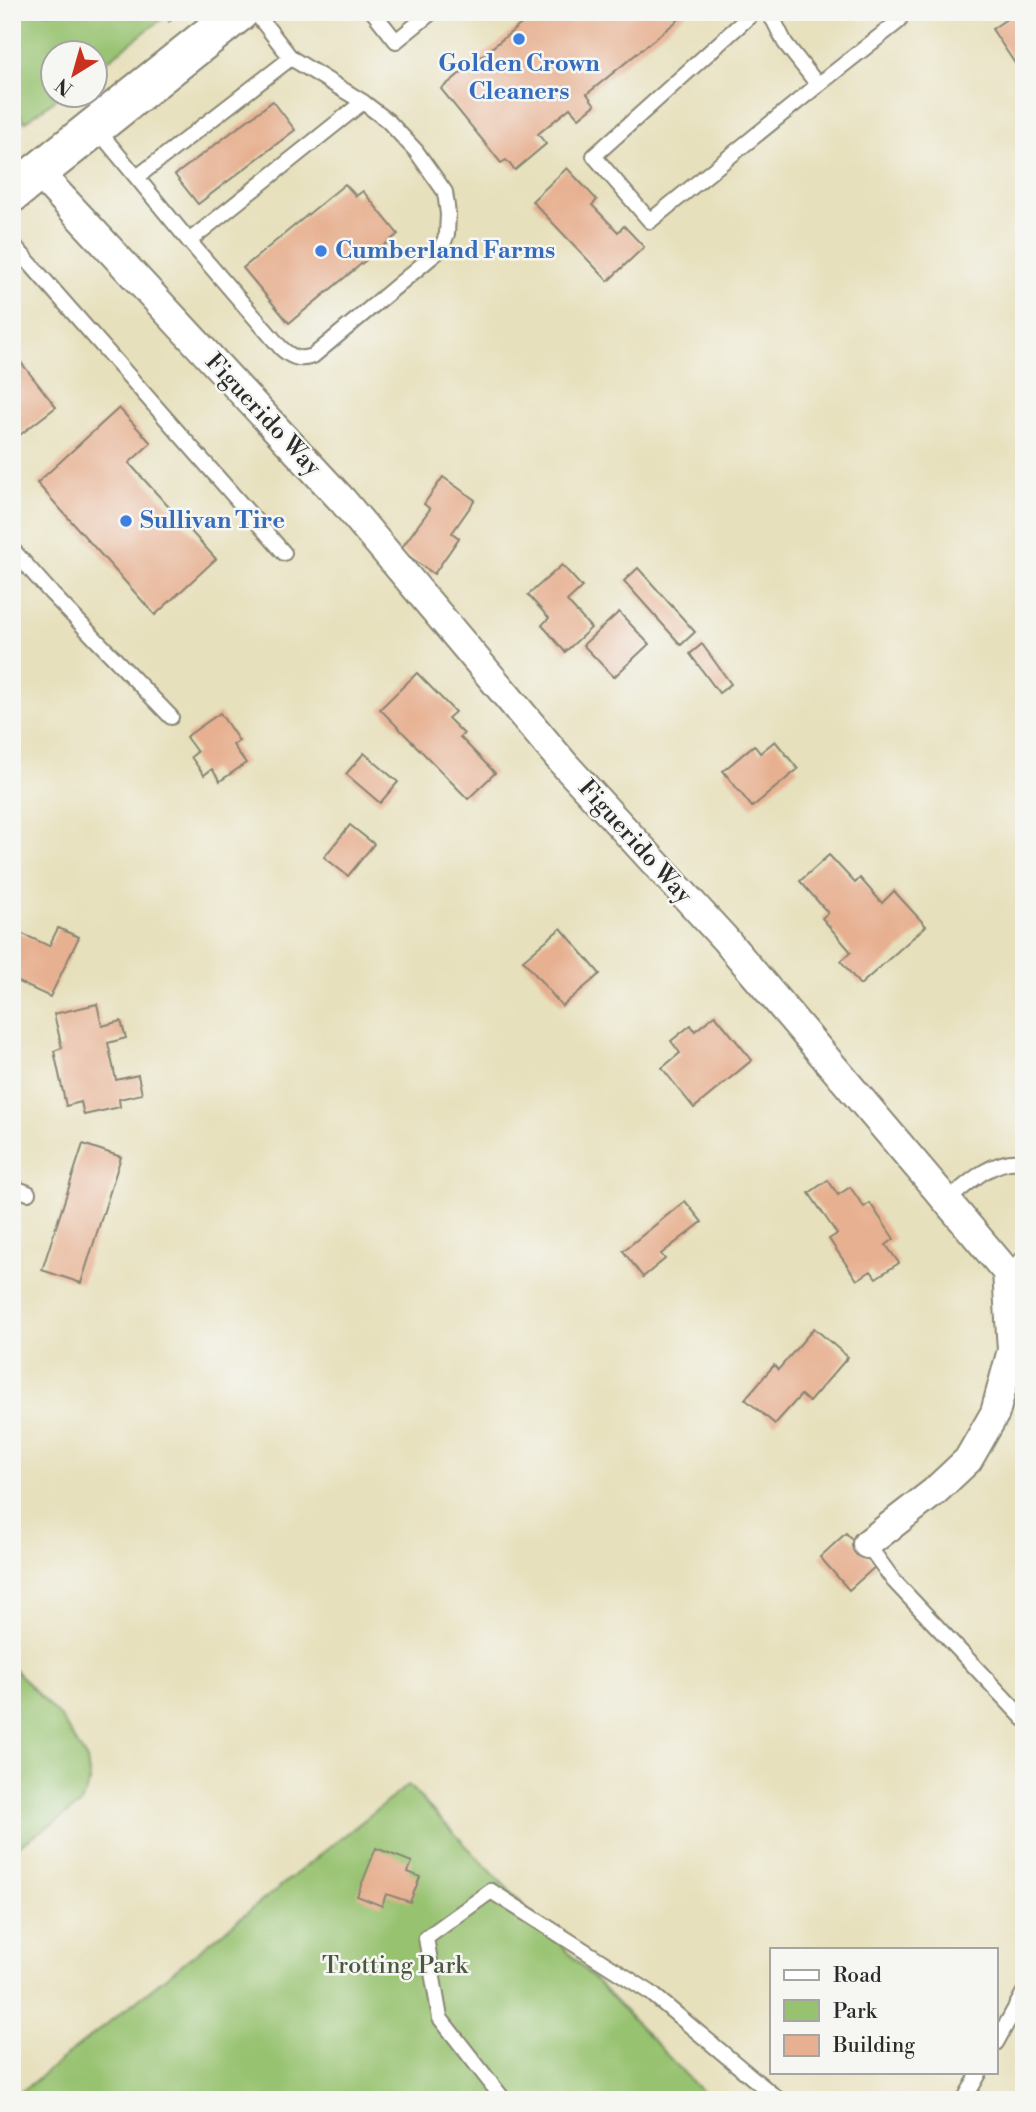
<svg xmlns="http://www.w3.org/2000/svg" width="1036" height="2112" font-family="'Libre Bodoni',serif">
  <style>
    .green { fill: #97c270; stroke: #61764e; stroke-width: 2 }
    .building { fill: #e7b091 }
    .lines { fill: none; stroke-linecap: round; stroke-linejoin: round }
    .service-casing { stroke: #898674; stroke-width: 18 }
    .minor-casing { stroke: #898674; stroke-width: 32 }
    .primary-casing { stroke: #898674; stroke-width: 42 }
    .path { stroke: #898674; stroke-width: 4.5; stroke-dasharray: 5 5; stroke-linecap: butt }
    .service { stroke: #fff; stroke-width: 14 }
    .minor { stroke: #fff; stroke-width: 28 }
    .primary { stroke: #fff; stroke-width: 38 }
    .shop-dot { fill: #3f7fe0; stroke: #f6f6f2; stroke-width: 2.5 }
    .labels { text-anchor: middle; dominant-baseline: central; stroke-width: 5; stroke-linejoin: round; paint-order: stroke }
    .shop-label { font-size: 24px; font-weight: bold; fill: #366cbe; stroke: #f6f6f2; text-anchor: start }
    .street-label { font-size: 24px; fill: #2b2b2b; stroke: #f6f6f2 }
    .park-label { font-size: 24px; fill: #4b5840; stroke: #f6f6f2 }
  </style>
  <rect width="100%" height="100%" fill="#f6f6f2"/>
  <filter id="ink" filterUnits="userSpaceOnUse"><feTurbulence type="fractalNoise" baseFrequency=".0143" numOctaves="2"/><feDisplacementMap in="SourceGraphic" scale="14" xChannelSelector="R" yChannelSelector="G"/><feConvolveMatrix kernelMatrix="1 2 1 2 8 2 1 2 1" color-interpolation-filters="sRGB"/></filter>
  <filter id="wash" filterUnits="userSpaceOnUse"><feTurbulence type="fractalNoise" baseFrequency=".00686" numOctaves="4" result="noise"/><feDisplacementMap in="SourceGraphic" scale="28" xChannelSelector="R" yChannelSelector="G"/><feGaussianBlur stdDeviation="1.57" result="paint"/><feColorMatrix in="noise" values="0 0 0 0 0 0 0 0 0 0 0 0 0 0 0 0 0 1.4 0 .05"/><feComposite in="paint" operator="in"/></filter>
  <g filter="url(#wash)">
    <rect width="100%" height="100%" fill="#e7e0bc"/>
    <!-- green -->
    <g class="green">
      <polygon points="12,12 171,12 95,70 94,52 52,52 52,94 61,95 25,122 12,106"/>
      <polygon points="12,1667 61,1718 87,1760 90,1782 80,1805 12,1850"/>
      <polygon points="408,1785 710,2100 12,2100 12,2099"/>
    </g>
    <g id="blocks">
      <!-- building -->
      <g class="building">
        <polygon points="536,12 688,12 587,94 595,105 579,118 570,108 538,134 546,144 515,170 506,160 501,163 441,89"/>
        <polygon points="1017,12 1024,12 1024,77 992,29"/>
        <polygon points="273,101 295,130 198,204 175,175"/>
        <polygon points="567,168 597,200 592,205 618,232 624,226 644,247 608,281 532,201"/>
        <polygon points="345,184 356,196 363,191 398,234 289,323 243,268"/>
        <polygon points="12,351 56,407 12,441"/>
        <polygon points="119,408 151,443 129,463 216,559 155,615 37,483"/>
        <polygon points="443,477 475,500 452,533 459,538 434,574 400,550 430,509 424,504"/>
        <polygon points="562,565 582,587 567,601 591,628 565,652 542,625 549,618 528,595"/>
        <polygon points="638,568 695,632 681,645 624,581"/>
        <polygon points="619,612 649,644 614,677 583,645"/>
        <polygon points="702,644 731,684 719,693 690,654"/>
        <polygon points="417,673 455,712 448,718 464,734 460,737 495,773 468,799 380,709"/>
        <polygon points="220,713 239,741 233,745 246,763 220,781 212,769 204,775 191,757 197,752 186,737"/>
        <polygon points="775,741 798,769 752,807 723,771 754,745 760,753"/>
        <polygon points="364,753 398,782 380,803 346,774"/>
        <polygon points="350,825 374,844 348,876 324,857"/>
        <polygon points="829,855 855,883 860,878 882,903 894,891 926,926 860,985 841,961 851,952 822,918 828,913 800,881"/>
        <polygon points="58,928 79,937 50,997 12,979 12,929 49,946"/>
        <polygon points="561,928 600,974 562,1006 523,960"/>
        <polygon points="97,1004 102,1026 121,1021 126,1038 108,1043 116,1080 138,1075 142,1094 119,1099 120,1107 84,1115 81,1102 66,1106 54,1051 62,1048 54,1014"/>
        <polygon points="715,1015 752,1060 694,1108 662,1068 680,1053 671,1041 691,1025 695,1031"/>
        <polygon points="83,1144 121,1157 81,1283 42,1270"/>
        <polygon points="828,1180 838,1195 850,1187 864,1207 870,1203 894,1239 886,1245 899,1263 876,1278 871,1271 857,1280 829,1239 837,1234 809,1193"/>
        <polygon points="685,1201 702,1222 661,1254 665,1259 643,1277 623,1251"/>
        <polygon points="814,1328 848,1357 809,1402 801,1395 775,1424 745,1399 774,1365 778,1370"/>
        <polygon points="846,1533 876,1566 849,1590 820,1557"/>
        <polygon points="376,1848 412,1862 408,1872 420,1877 410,1902 386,1894 382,1906 357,1896"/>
      </g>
    </g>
  </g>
  <g filter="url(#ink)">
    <use href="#blocks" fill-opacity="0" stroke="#898674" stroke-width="2"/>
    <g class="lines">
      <defs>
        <g id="service">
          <polyline points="373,12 396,41 432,12"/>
          <polyline points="754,12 594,156 650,221 818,85 785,43 774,21 767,12"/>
          <polyline points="818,85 899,21 900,12"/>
          <polyline points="96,128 189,241 363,102"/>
          <polyline points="137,177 291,58"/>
          <path d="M189 241 281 348C291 357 299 361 313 356L441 249 447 234 448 214 445 192 416 151 388 121 363 102 291 58 255 12"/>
          <polyline points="12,243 284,553"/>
          <polyline points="12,549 52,594 171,717"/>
          <polyline points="12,1187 28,1193"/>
          <path d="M946 1202C967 1184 994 1157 1024 1162"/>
          <polyline points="1007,1272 1024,1258"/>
          <polyline points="867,1544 894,1581 1024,1719"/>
          <polyline points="996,2043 1024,1992"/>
          <polyline points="504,2100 440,2018 426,1938 491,1891 651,1993 779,2100"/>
          <polyline points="964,2100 980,2072"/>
        </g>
        <polyline id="minor" points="38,172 343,501 565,765 724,938 1007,1272 1012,1350 995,1413 968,1460 934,1492 867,1544"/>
        <polyline id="primary" points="12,193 239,12"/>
      </defs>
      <!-- service casing -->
      <use href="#service" class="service-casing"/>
      <!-- minor casing -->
      <use href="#minor" class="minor-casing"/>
      <!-- primary casing -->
      <use href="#primary" class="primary-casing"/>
      <!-- path -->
      <polyline class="path" points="165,12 170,22"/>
      <!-- service -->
      <use href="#service" class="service"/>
      <!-- minor -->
      <use href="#minor" class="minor"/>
      <!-- primary -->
      <use href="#primary" class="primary"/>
    </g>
  </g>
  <!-- markers -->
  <g class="shop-dot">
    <circle cx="519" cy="39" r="7"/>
    <circle cx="321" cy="251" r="7"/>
    <circle cx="126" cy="521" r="7"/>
  </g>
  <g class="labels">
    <!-- shop labels -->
    <g class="shop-label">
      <text x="519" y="64" text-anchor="middle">Golden Crown<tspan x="519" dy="28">Cleaners</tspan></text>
      <text x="335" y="251">Cumberland Farms</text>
      <text x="140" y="521">Sullivan Tire</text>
    </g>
    <!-- street labels -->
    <g class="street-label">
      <text transform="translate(263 415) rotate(47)">Figuerido Way</text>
      <text transform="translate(635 842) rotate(48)">Figuerido Way</text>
    </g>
    <!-- park labels -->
    <g class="park-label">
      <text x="395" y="1966">Trotting Park</text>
    </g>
  </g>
  <!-- margin -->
  <rect width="1036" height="2112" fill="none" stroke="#f6f6f2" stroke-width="42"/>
  <!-- legend -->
  <rect x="770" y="1948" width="228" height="126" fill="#f6f6f2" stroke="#a5a5a2" stroke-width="2"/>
  <rect x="784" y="1970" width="35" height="10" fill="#ffffff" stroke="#a5a5a2" stroke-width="2"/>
  <text x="833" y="1982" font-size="21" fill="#2b2b2b">Road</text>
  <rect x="784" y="2000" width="35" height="21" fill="#97c270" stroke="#a5a5a2" stroke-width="2"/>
  <text x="833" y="2018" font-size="21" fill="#2b2b2b">Park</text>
  <rect x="784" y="2035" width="35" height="21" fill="#e7b091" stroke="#a5a5a2" stroke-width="2"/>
  <text x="833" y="2052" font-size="21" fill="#2b2b2b">Building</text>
  <!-- north arrow -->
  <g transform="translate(74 74) rotate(217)"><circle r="33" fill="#f6f6f2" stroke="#a5a5a2" stroke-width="2"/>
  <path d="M0-5L12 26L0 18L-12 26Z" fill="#c8321e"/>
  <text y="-10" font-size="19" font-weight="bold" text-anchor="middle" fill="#2b2b2b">N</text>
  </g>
</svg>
